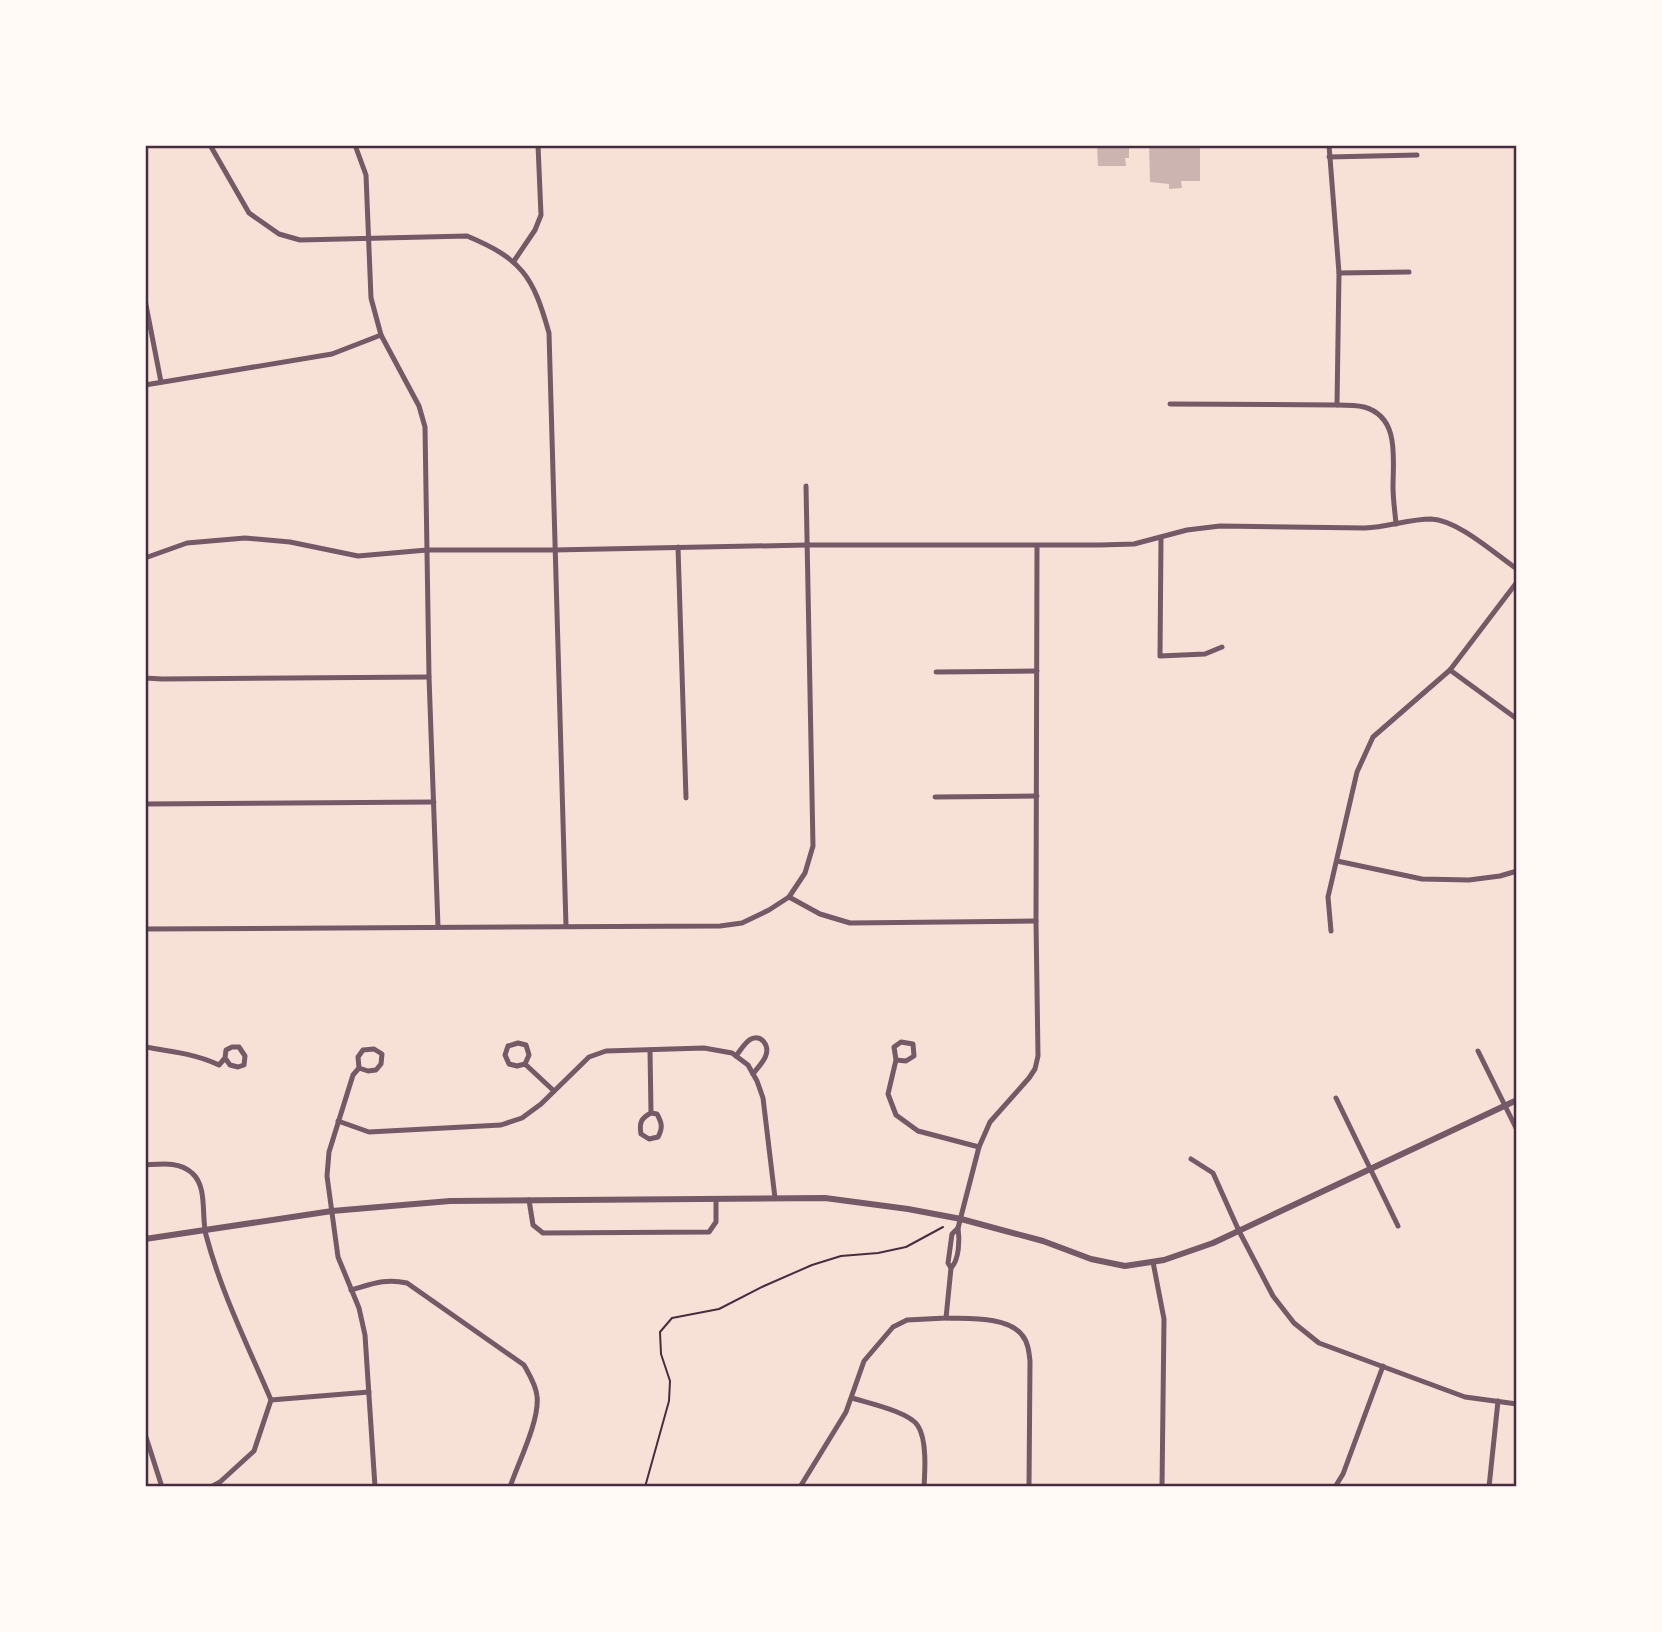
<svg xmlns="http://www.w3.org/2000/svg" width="1662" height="1632" font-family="Montserrat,sans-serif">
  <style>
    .building { fill: #ccb4b1 }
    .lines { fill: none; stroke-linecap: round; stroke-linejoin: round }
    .path { stroke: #4a2c40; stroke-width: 2 }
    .minor { stroke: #755966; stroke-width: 5 }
    .tertiary { stroke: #755966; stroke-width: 6 }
    .neatline { fill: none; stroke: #4a2c40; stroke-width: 2.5 }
  </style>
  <rect width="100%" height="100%" fill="#f7e1d7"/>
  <!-- building -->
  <g class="building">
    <polygon points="1097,145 1129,145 1129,158 1125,158 1126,166 1098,166"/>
    <polygon points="1149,145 1200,145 1200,181 1181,181 1182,188 1169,189 1169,184 1150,182"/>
  </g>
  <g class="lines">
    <!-- path -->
    <polyline class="path" points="645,1487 669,1401 670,1381 661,1354 660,1332 672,1318 719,1309 764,1286 812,1265 841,1256 878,1253 906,1247 943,1227"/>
    <!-- minor -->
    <g class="minor">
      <path d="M210 145 249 213 279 234 300 240 467 236C522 259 533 276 549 333L566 926"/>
      <polyline points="355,145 366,175 371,298 381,335 419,406 425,427 429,677 438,927"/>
      <polyline points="1329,145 1339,273 1337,405"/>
      <polyline points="1329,157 1417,155"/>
      <polyline points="514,261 535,230 541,215 538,145"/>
      <polyline points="1339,273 1409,272"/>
      <polyline points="145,300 161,382"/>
      <polyline points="145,385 332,354 381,335"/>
      <path d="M1170 404 1337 405C1346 405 1356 405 1364 407 1400 417 1393 458 1393 487 1393 499 1395 512 1396 524"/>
      <polyline points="1161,538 1160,656 1205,654 1222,647"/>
      <polyline points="678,547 686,798"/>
      <path d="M145 558 187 543 245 538 290 542 358 556 427 550H554L807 545H1100L1134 544 1187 530 1220 526 1365 528C1388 527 1409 519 1431 519 1458 520 1495 554 1517 569"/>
      <polyline points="1450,670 1517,719"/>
      <polyline points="936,672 1037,671"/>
      <polyline points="145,678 162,679 429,677"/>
      <polyline points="935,797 1037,796"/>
      <polyline points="145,804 434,802"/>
      <polyline points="1337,861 1422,879 1469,880 1500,876 1517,871"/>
      <polyline points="789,897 820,914 850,923 1036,921"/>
      <polyline points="145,929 720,926 742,923 769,910 789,897 805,873 813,846 806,486"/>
      <polyline points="1331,931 1328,897 1357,772 1373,737 1450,670 1517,582"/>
      <path d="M145 1047C170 1051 196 1054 219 1065L225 1058 226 1050 232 1047H239L245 1056 244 1065 238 1067 230 1065 225 1058"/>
      <path d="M650 1050 651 1113C641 1118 639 1123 641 1134L649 1139 658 1137C663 1128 662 1123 657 1114L651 1113"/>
      <polyline points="1478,1051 1517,1130"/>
      <path d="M736 1056C740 1051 745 1042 751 1039 762 1034 769 1046 766 1055 764 1062 757 1068 753 1074"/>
      <polyline points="896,1060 906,1061 914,1056 913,1044 901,1042 894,1047 896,1060 888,1094 896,1115 918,1131 979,1147"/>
      <polyline points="525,1064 529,1055 526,1045 518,1043 508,1046 505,1055 509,1064 517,1066 525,1064 554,1091"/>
      <polyline points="359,1068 368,1071 376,1070 381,1064 382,1054 374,1049 363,1050 358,1057 359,1068 353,1075 329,1152 327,1176 338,1257 359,1308 365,1335 375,1487"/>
      <polyline points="1336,1098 1398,1226"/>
      <polyline points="338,1121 369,1132 501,1125 522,1118 541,1104 589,1057 606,1051 704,1048 732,1053 748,1065 757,1081 763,1098 775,1198"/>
      <polyline points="1191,1159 1213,1173 1239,1231 1273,1296 1294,1323 1319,1343 1465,1397 1517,1404"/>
      <path d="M145 1165C161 1164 179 1161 192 1173 208 1187 201 1216 206 1235 221 1292 248 1346 271 1400L254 1451 220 1482 211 1487"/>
      <polyline points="529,1200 533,1225 543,1233 709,1232 716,1222 716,1199"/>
      <polyline points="958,1228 979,1147 990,1122 1029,1078 1035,1069 1038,1056 1036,921 1037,546"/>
      <path d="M958 1228C960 1240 959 1260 951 1268L948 1263 952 1234Z"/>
      <polyline points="1153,1262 1164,1319 1162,1487"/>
      <path d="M351 1290C372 1284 385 1278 407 1283L524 1365C529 1374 536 1385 537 1396 540 1420 518 1463 510 1487"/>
      <path d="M946 1318C968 1319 1007 1316 1022 1335 1028 1342 1029 1352 1030 1361L1029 1487"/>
      <path d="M852 1398C868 1403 910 1412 918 1426 927 1440 925 1471 924 1487"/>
      <polyline points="271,1400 369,1392"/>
      <polyline points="145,1434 162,1487"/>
      <polyline points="800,1487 846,1412 864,1361 893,1327 907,1320 946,1318 951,1268"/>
      <polyline points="1335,1487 1343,1474 1383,1366"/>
      <polyline points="1489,1487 1498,1401"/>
    </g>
    <!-- tertiary -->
    <polyline class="tertiary" points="145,1239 332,1211 450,1201 825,1198 908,1209 961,1219 1043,1241 1091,1259 1125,1266 1164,1260 1213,1243 1517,1100"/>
  </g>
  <!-- border -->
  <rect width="1662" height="1632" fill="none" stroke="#fffaf5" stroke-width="294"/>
  <rect x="147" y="147" width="1368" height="1338" class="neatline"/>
</svg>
